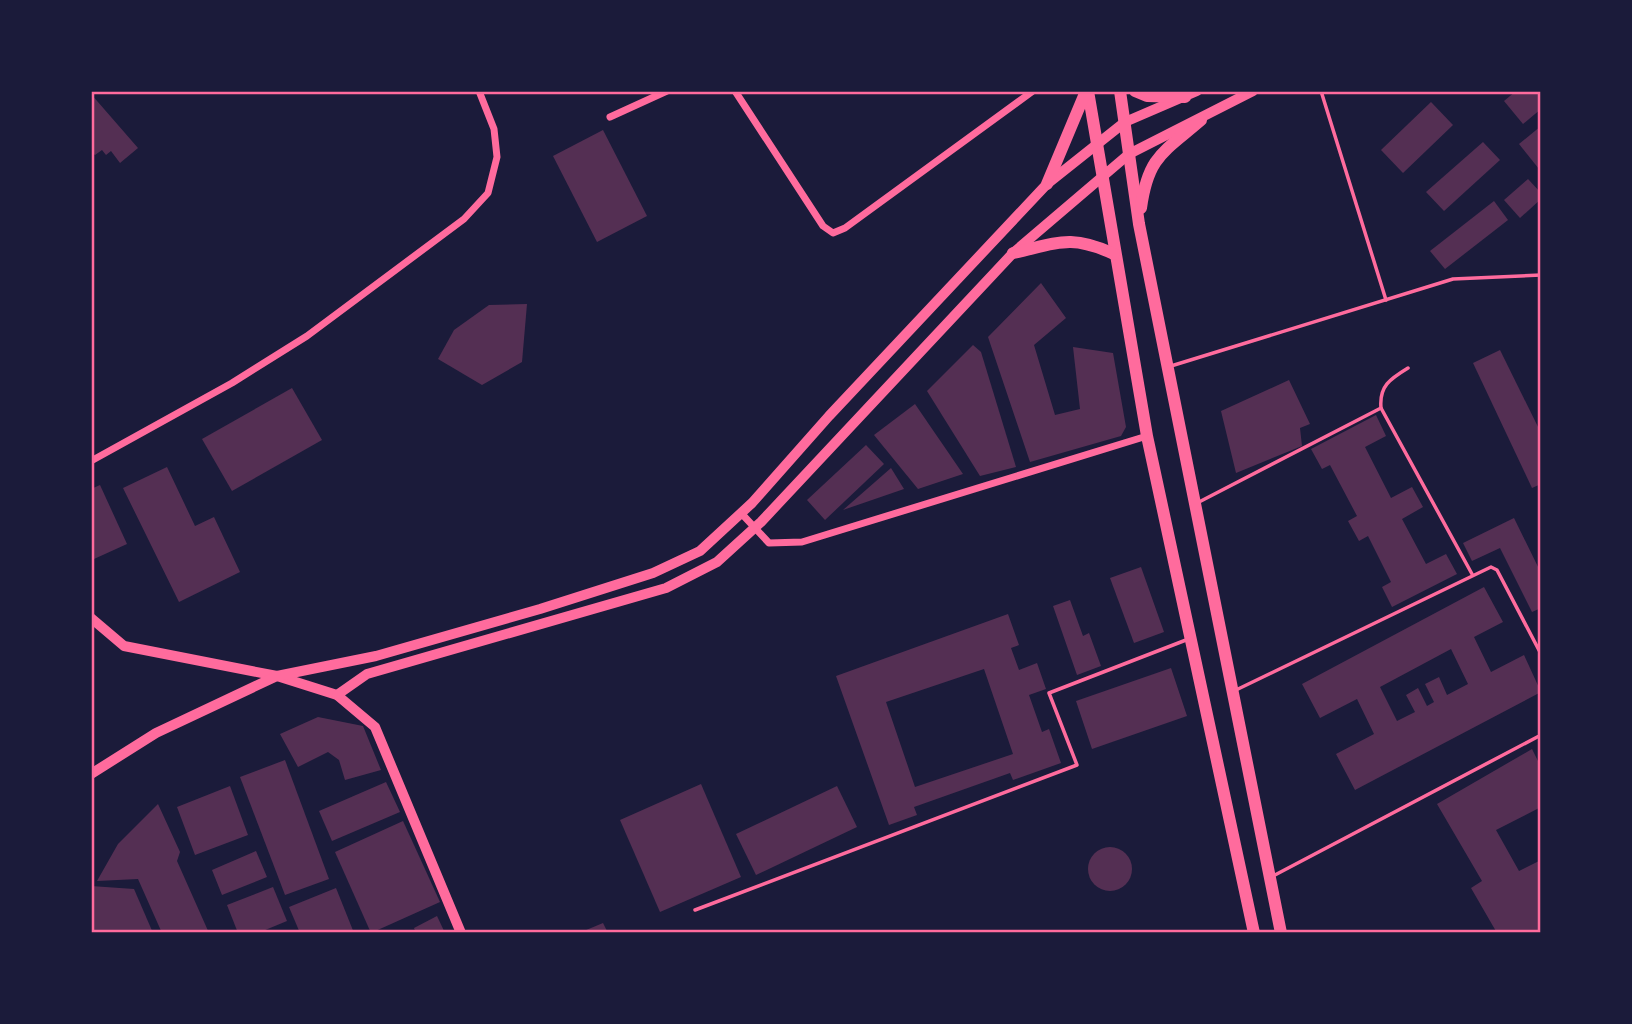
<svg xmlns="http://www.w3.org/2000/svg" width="1632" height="1024" font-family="Literata,serif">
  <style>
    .building { fill: #542f53; fill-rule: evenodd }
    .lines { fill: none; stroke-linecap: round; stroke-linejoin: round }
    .service { stroke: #ff6b9d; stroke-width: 3.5 }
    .minor { stroke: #ff6b9d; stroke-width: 7 }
    .secondary { stroke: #ff6b9d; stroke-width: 10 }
    .trunk { stroke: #ff6b9d; stroke-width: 12 }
    .neatline { fill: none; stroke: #ff6b9d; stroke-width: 2.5 }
  </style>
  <rect width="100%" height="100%" fill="#1b1b3a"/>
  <!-- building -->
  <g class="building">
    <polygon points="1516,91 1541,91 1541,109 1523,124 1504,101"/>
    <polygon points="91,94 138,148 120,163 111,151 106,155 102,150 95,155 91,152"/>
    <polygon points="1431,102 1453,125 1403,173 1381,150"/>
    <polygon points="1541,126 1541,167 1539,169 1519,144"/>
    <polygon points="603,130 647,216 597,242 553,156"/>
    <polygon points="1483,142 1500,160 1444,211 1426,192"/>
    <polygon points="1528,179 1541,193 1541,199 1520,218 1504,200"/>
    <polygon points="1494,201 1508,220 1445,269 1430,251"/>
    <polygon points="1041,283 1066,318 1034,345 1055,415 1080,409 1073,347 1113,353 1126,427 1121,436 1030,462 988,337"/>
    <polygon points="527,304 522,362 482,385 438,359 454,330 489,305"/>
    <polygon points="973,345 981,352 1016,467 980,476 927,391"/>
    <polygon points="1500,350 1541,433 1541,484 1532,488 1473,363"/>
    <polygon points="1289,380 1310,424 1300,428 1302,446 1236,473 1221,411"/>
    <polygon points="292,388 322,440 232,491 202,439"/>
    <polygon points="915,404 963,474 918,489 874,435"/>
    <polygon points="1376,415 1386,436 1365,447 1391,498 1412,487 1423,507 1402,519 1426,564 1446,554 1457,574 1392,607 1382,587 1391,582 1368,536 1359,541 1348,521 1357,516 1330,465 1322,469 1311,449"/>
    <polygon points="866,445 884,464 825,520 807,500"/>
    <polygon points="167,467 195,526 214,517 240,572 179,602 123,488"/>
    <polygon points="891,468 904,489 843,510"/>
    <polygon points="100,485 127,544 94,559 91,552 91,489"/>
    <polygon points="1514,518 1541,573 1541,608 1532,612 1500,548 1472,561 1463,543"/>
    <polygon points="1141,567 1164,632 1134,643 1110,578"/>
    <path d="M1484 587 1503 622 1474 637 1491 672 1524 655 1541 692 1355 790 1336 754 1374 734 1357 699 1320 718 1302 684ZM1451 649 1468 684 1447 695 1439 677 1425 684 1434 702 1427 706 1418 688 1406 695 1415 712 1397 721 1380 687Z"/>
    <polygon points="1070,600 1083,636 1089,633 1101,666 1077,675 1053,606"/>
    <path d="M1008 614 1019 645 1011 648 1019 670 1037 663 1046 689 1029 695 1042 732 1049 729 1061 763 1013 780 1010 773 914 807 917 815 889 825 836 676ZM984 669 1013 754 915 787 886 702Z"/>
    <polygon points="1171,668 1187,716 1092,749 1076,701"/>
    <polygon points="318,717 363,726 381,770 345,780 339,760 328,752 298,767 280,734"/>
    <polygon points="1532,749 1541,767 1541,807 1496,830 1519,871 1541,860 1541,933 1497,933 1471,888 1482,881 1437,804"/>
    <polygon points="285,760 329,879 285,895 240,777"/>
    <polygon points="386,782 400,812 332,841 319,811"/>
    <polygon points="701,784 741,877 660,912 620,820"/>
    <polygon points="230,786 248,835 195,855 177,807"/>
    <polygon points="837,786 857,827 756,875 736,834"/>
    <polygon points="158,804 180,852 177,861 209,933 162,933 138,879 97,881 118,844"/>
    <polygon points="403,821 440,902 371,933 335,852"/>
    <circle cx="1110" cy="869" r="22"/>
    <polygon points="256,851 267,877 222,895 212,870"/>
    <polygon points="91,886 134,889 153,933 91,933"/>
    <polygon points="273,887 287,921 258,933 238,933 227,905"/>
    <polygon points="336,888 354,933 300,933 289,907"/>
    <polygon points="437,916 445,933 416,933 414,928"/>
    <polygon points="603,923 608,933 579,933"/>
  </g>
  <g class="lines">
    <!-- service -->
    <g class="service">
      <polyline points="1321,91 1386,300"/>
      <polyline points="1171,366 1453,279 1541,275"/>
      <path d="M1408 368C1390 379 1379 386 1381 408L1472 574"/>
      <polyline points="1199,502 1381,408"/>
      <polyline points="1236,690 1491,567 1497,570 1541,654"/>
      <polyline points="1273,876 1541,735"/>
      <polyline points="695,910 1077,765 1049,693 1186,640"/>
    </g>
    <!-- minor -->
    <g class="minor">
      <polyline points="735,91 823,226 833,233 845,228 1033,91"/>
      <polyline points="610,117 667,91"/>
      <polyline points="91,461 232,383 307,336 464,219 488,193 497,157 494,129 479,91"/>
      <polyline points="741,513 769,543 802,542 1147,436"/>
    </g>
    <!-- secondary -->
    <g class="secondary">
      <polyline points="91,618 124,646 277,676 337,695 375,727 461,933"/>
      <polyline points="337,695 367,674 666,588 717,562 761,522 1013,253 1129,154 1253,91"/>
      <polyline points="91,774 156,733 277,676 376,656 540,609 653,573 700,551 752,503 829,416 1047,184 1125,122 1197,91"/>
    </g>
    <!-- trunk -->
    <g class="trunk">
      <polyline points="1088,91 1147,436 1254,933"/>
      <polyline points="1120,91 1139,224 1281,933"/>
      <polyline points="1135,91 1147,96 1185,97"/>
      <polyline points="1047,184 1086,91"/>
      <path d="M1141 208C1148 156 1164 152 1201 120"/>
      <path d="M1013 253C1058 243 1070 234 1114 254"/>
    </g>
  </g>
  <!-- border -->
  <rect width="1632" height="1024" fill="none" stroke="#1b1b3a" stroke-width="186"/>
  <rect x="93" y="93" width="1446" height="838" class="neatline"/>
</svg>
